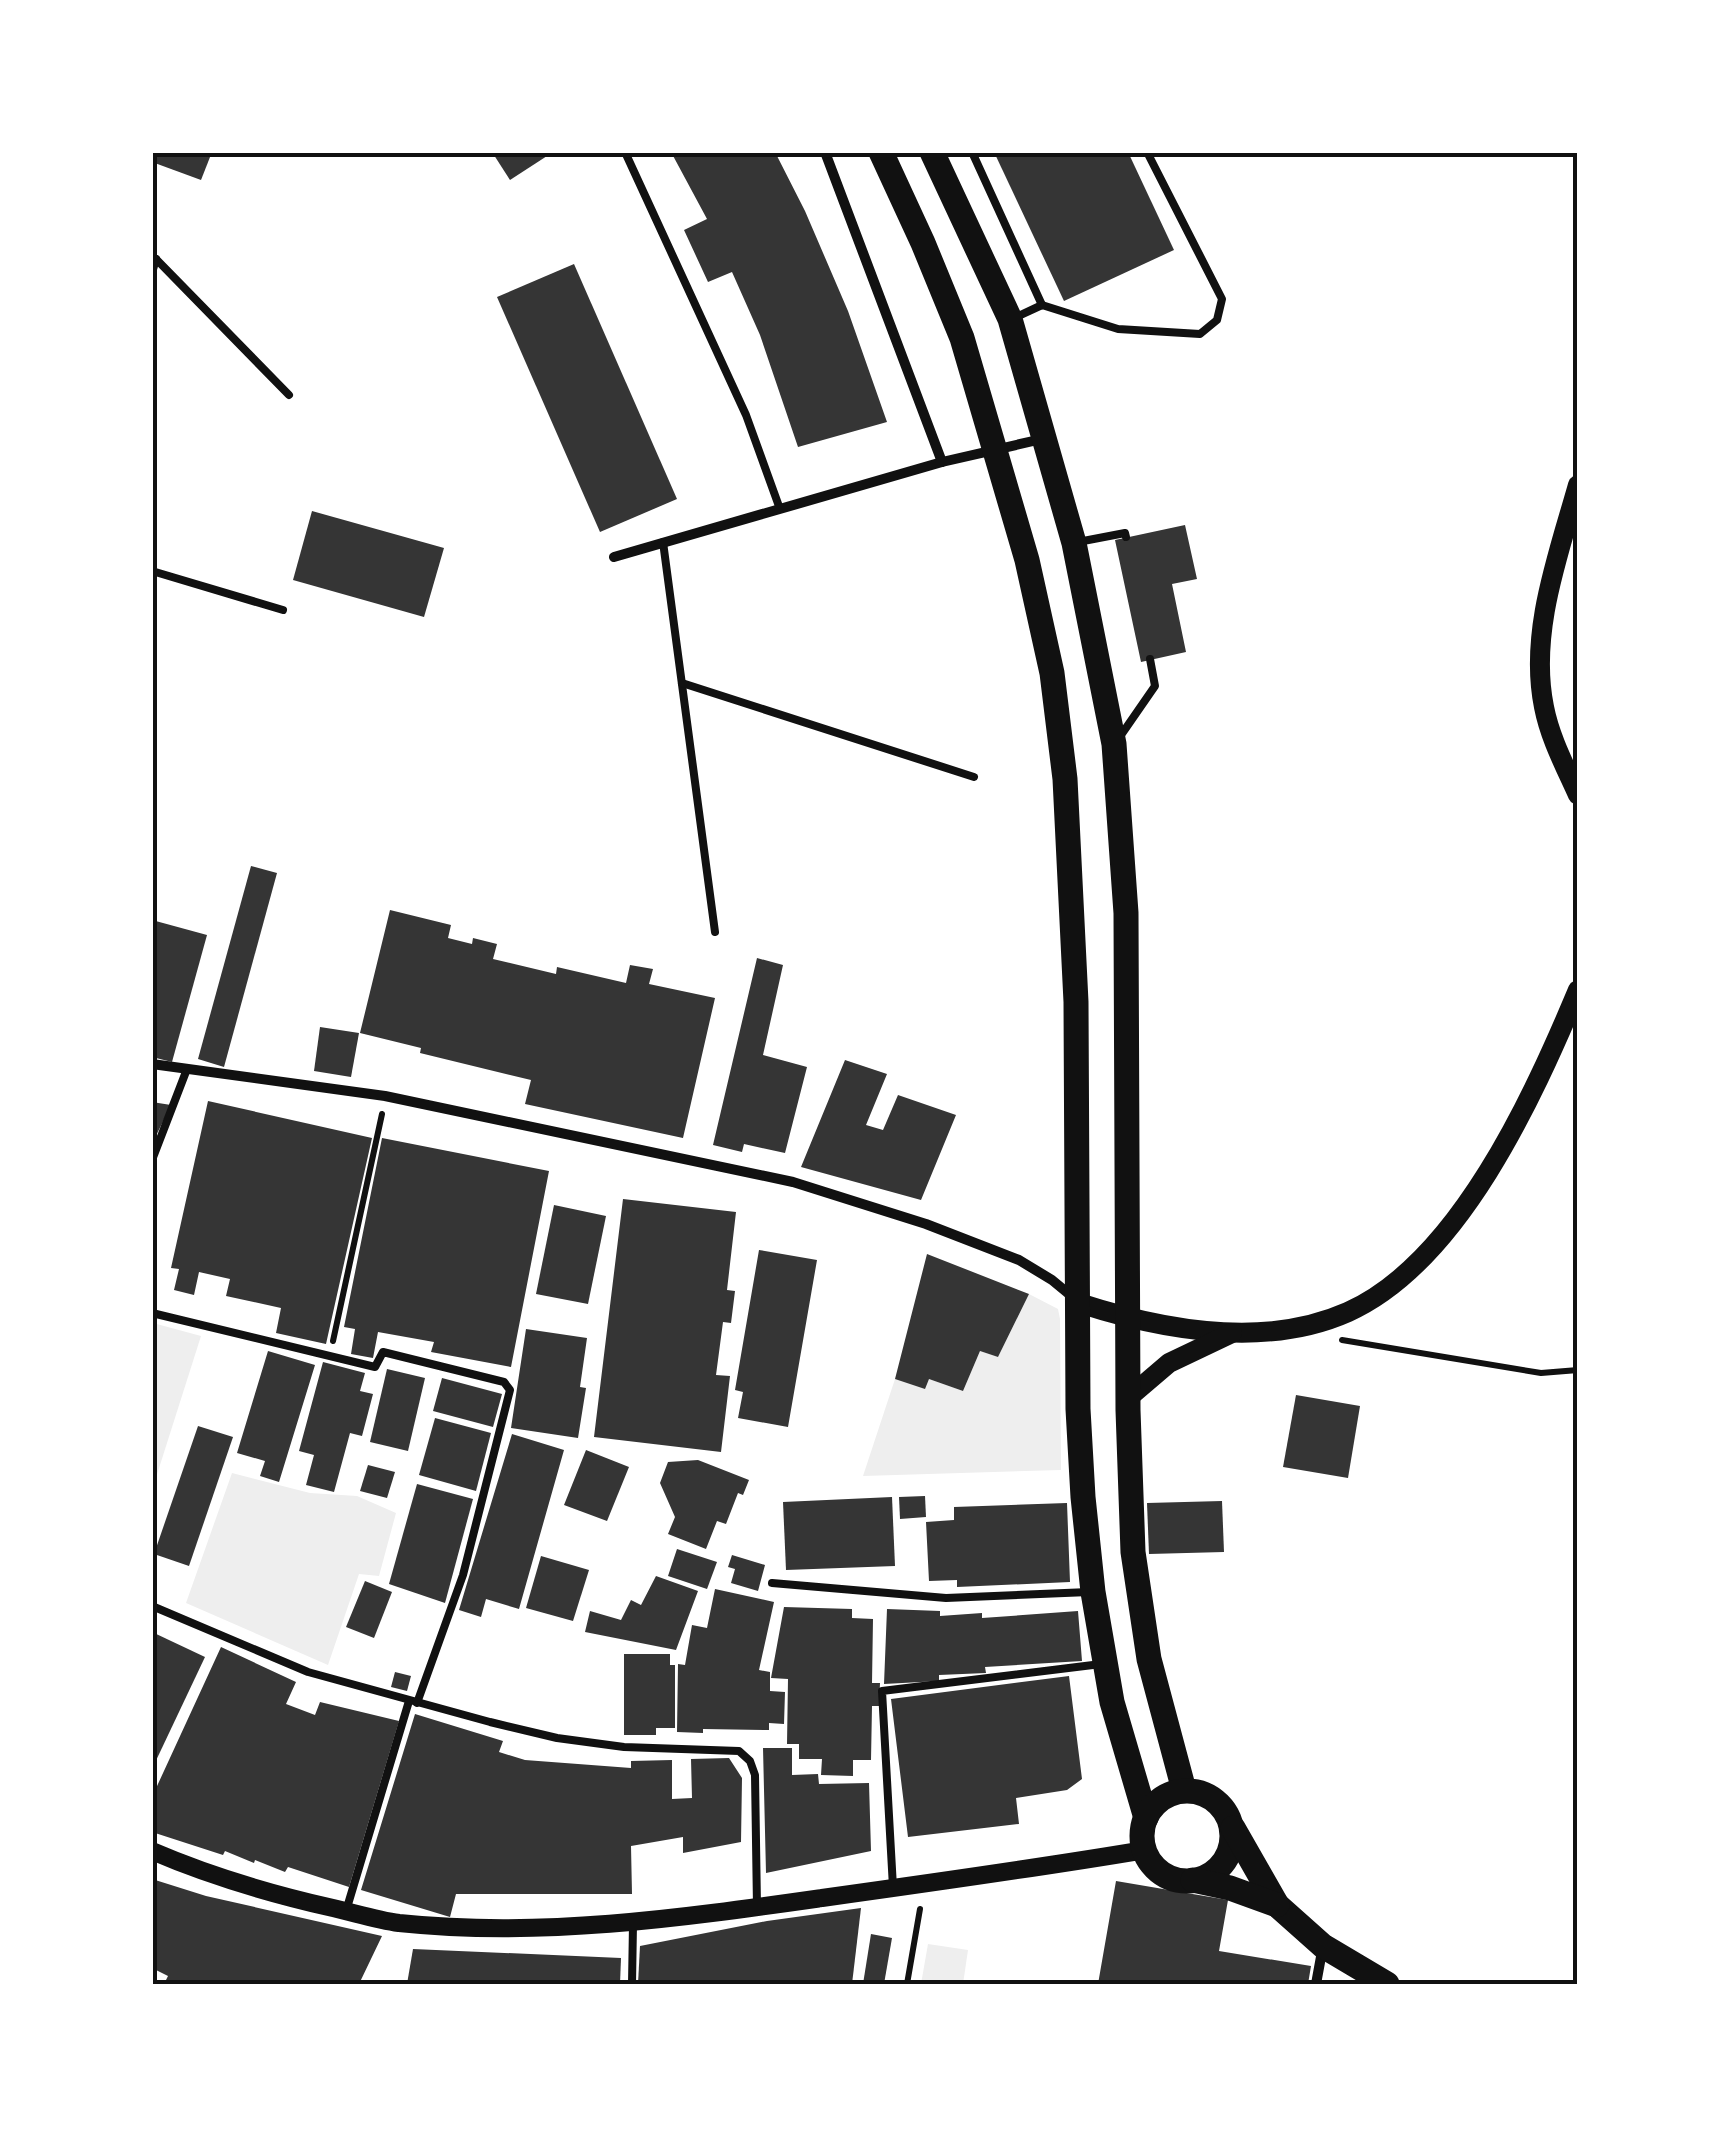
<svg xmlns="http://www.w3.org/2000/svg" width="1730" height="2137" font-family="Lora,serif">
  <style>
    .green { fill: #eee }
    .building { fill: #353535 }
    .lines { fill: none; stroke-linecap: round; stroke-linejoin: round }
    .path { stroke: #111; stroke-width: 6 }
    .service { stroke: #111; stroke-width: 8 }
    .minor { stroke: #111; stroke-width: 10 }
    .tertiary { stroke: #111; stroke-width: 18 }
    .secondary { stroke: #111; stroke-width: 20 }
    .primary { stroke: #111; stroke-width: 25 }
    .neatline { fill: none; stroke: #111; stroke-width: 4 }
  </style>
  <rect width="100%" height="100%" fill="#fff"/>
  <!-- green -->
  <g class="green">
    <polygon points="1029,1294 1058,1309 1060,1319 1061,1470 863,1476 895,1379 929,1379 963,1391 980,1351 998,1357"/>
    <polygon points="153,1323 201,1336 153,1487 152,1323"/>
    <polygon points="232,1473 310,1493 357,1496 396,1513 379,1576 359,1574 328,1665 186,1603"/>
    <polygon points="928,1944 968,1950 963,1984 921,1984"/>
  </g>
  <!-- building -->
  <g class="building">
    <polygon points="152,152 212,152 201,180 152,162"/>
    <polygon points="492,152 544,152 547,156 510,180"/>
    <polygon points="671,152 775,152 805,211 848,311 887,422 798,447 760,335 732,272 708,282 684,230 707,219"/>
    <polygon points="994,152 1128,152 1174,250 1064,301"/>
    <polygon points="574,264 677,499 600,532 497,297"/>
    <polygon points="312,511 444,548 424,617 293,580"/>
    <polygon points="1185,525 1197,579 1172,584 1186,652 1141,662 1115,540"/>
    <polygon points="251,866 277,873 224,1067 198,1059"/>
    <polygon points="390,910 451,925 448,938 472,944 473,938 497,944 493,959 556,974 557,967 626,983 630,965 653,969 649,984 715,998 683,1138 525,1104 531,1080 420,1053 421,1048 360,1033"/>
    <polygon points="152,920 207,935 172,1062 152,1057"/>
    <polygon points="757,958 783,965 763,1055 807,1067 785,1153 744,1144 742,1152 713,1145"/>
    <polygon points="320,1027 359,1033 351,1077 314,1071"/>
    <polygon points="845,1060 887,1074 866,1125 883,1130 898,1095 956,1115 921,1200 801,1167"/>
    <polygon points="208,1101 372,1138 326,1344 276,1333 281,1308 226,1296 230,1279 199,1272 194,1295 174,1290 179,1269 171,1268"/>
    <polygon points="152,1102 171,1105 152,1144"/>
    <polygon points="382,1138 549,1171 511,1367 431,1352 434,1342 378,1332 373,1358 351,1354 355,1329 344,1327"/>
    <polygon points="623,1199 736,1212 727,1290 735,1291 731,1323 723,1322 716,1375 730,1376 721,1452 594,1437"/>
    <polygon points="554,1205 606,1216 588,1304 536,1294"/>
    <polygon points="759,1250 817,1260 788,1427 738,1418 743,1392 735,1390"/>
    <polygon points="927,1254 1029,1294 998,1357 980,1351 963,1391 929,1379 925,1389 895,1379"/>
    <polygon points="526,1329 587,1338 580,1387 586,1388 578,1438 511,1428"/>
    <polygon points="268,1351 315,1365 279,1482 260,1476 265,1461 237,1453"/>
    <polygon points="323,1362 365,1373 360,1391 373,1394 362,1436 350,1433 334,1492 306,1485 314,1455 299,1451"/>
    <polygon points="387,1369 425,1378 408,1451 370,1442"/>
    <polygon points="442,1378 502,1394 493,1427 433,1411"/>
    <polygon points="1296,1395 1360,1406 1348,1478 1283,1467"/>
    <polygon points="435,1418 491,1433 476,1491 419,1475"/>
    <polygon points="198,1426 233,1437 189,1566 154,1554"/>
    <polygon points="512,1434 564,1450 519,1609 486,1599 481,1617 459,1610"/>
    <polygon points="586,1450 629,1467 607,1521 564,1505"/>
    <polygon points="698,1460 749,1480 743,1495 738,1493 726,1524 717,1521 706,1549 668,1534 675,1517 660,1483 668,1462"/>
    <polygon points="368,1465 395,1472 387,1498 360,1491"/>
    <polygon points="417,1484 473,1499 445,1603 389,1584"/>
    <polygon points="925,1496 926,1517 900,1519 899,1497"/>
    <polygon points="892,1497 895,1566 786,1570 783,1502"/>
    <polygon points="1222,1501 1224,1552 1149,1554 1147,1503"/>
    <polygon points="1067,1503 1070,1582 957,1587 957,1580 929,1581 926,1522 954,1520 954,1507"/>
    <polygon points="677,1549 717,1562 707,1589 668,1576"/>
    <polygon points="732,1555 765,1565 758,1591 731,1583 735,1569 728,1567"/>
    <polygon points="541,1556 589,1570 573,1621 526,1608"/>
    <polygon points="656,1576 698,1591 676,1650 585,1632 590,1611 621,1620 631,1600 641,1605"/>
    <polygon points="365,1581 392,1592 374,1638 346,1627"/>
    <polygon points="715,1589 774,1602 759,1670 770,1672 770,1691 785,1692 784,1724 769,1723 769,1730 703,1729 703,1733 677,1732 678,1664 685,1665 692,1625 707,1628"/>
    <polygon points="784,1607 852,1609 852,1618 873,1619 872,1683 880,1683 879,1706 872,1706 871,1760 853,1760 853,1776 821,1775 822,1759 799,1759 799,1744 787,1744 788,1679 771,1678"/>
    <polygon points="887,1609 940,1611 940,1616 982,1613 982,1618 1078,1611 1082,1661 985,1667 986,1673 939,1675 939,1681 884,1684"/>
    <polygon points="152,1632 205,1657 152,1769"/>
    <polygon points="221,1647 296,1682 286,1704 315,1715 320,1702 399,1721 349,1887 288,1867 285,1872 255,1860 254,1863 225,1851 223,1855 152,1832 152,1797"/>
    <polygon points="624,1654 670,1654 670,1665 675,1665 675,1728 656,1728 656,1735 624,1735"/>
    <polygon points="395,1672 411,1676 407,1691 391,1687"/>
    <polygon points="1069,1676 1082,1779 1067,1790 1016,1798 1019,1824 908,1837 891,1699"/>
    <polygon points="415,1714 503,1741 499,1752 525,1760 631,1768 631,1761 672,1760 672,1799 692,1798 691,1759 729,1758 742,1778 741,1842 683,1853 683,1837 631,1846 632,1894 456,1894 450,1917 361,1890"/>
    <polygon points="763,1748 792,1748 792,1775 818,1774 819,1784 869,1783 871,1851 766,1873"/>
    <polygon points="152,1879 206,1896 382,1936 359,1984 164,1984 168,1976 152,1968"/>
    <polygon points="1116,1881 1228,1900 1219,1951 1311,1966 1308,1984 1098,1984"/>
    <polygon points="861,1908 852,1984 638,1984 640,1946 767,1921"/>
    <polygon points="871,1934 892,1938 884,1984 863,1984"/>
    <polygon points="413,1949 621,1958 620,1984 407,1984"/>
  </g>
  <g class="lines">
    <!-- path -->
    <g class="path">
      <polyline points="1342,1340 1541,1373 1578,1370"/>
      <polyline points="333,1341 382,1114"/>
      <polyline points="907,1984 920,1909"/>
    </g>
    <!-- service -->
    <g class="service">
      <polyline points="625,152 746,415 780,509"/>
      <polyline points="972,152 1042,305"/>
      <polyline points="152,258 156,259 152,273"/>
      <polyline points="156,259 289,395"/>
      <polyline points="1014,318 1042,305 1118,329 1200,334 1217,320 1222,299 1147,152"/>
      <polyline points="663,542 715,932"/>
      <polyline points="1078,542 1125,533 1126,537"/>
      <polyline points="152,571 283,610"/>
      <polyline points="682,683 974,777"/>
      <polyline points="1119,738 1155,686 1150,659"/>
      <polyline points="152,1160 187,1069"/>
      <polyline points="152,1313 375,1367 383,1352 504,1382 510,1390 463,1575 417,1703"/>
      <polyline points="772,1583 946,1598 1089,1592"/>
      <polyline points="152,1606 308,1672 490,1722 557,1738 624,1747 739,1751 750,1761 755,1775 757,1907"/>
      <polyline points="893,1887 882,1691 1101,1664"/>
      <polyline points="346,1911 409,1701"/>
      <polyline points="632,1984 633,1924"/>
    </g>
    <!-- minor -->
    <g class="minor">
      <polyline points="825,152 942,462"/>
      <polyline points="614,557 942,462 1042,439"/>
      <polyline points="152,1064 385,1096 793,1182 926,1224 1019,1260 1052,1280 1075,1299"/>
      <polyline points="1316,1984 1323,1946"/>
    </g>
    <!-- tertiary -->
    <path class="tertiary" d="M152 1851C210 1876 271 1894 333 1908 355 1913 377 1920 399 1923 542 1938 681 1918 822 1898 930 1883 1038 1868 1145 1850"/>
    <!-- secondary -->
    <g class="secondary">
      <path d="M1578 485C1558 556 1529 633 1544 707 1550 738 1565 766 1578 795"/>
      <path d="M1079 1303C1162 1330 1265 1349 1348 1312 1459 1262 1533 1097 1578 990"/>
      <polyline points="1128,1398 1169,1363 1232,1333"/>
    </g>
    <!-- primary -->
    <g class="primary">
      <polyline points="881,152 923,243 962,338 1027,560 1052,673 1065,779 1076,1002 1078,1409 1083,1497 1093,1592 1112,1702 1146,1818"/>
      <polyline points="932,152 1010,319 1074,543 1114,744 1126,913 1128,1410 1133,1552 1149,1659 1184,1790"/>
      <circle cx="1187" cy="1836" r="45"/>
      <polyline points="1233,1828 1277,1905 1323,1946 1387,1984"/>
      <polyline points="1193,1880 1230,1888 1277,1905"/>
    </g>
  </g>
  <!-- border -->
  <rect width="1730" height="2137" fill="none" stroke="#ffffff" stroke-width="310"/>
  <rect x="155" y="155" width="1420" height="1827" class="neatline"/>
</svg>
